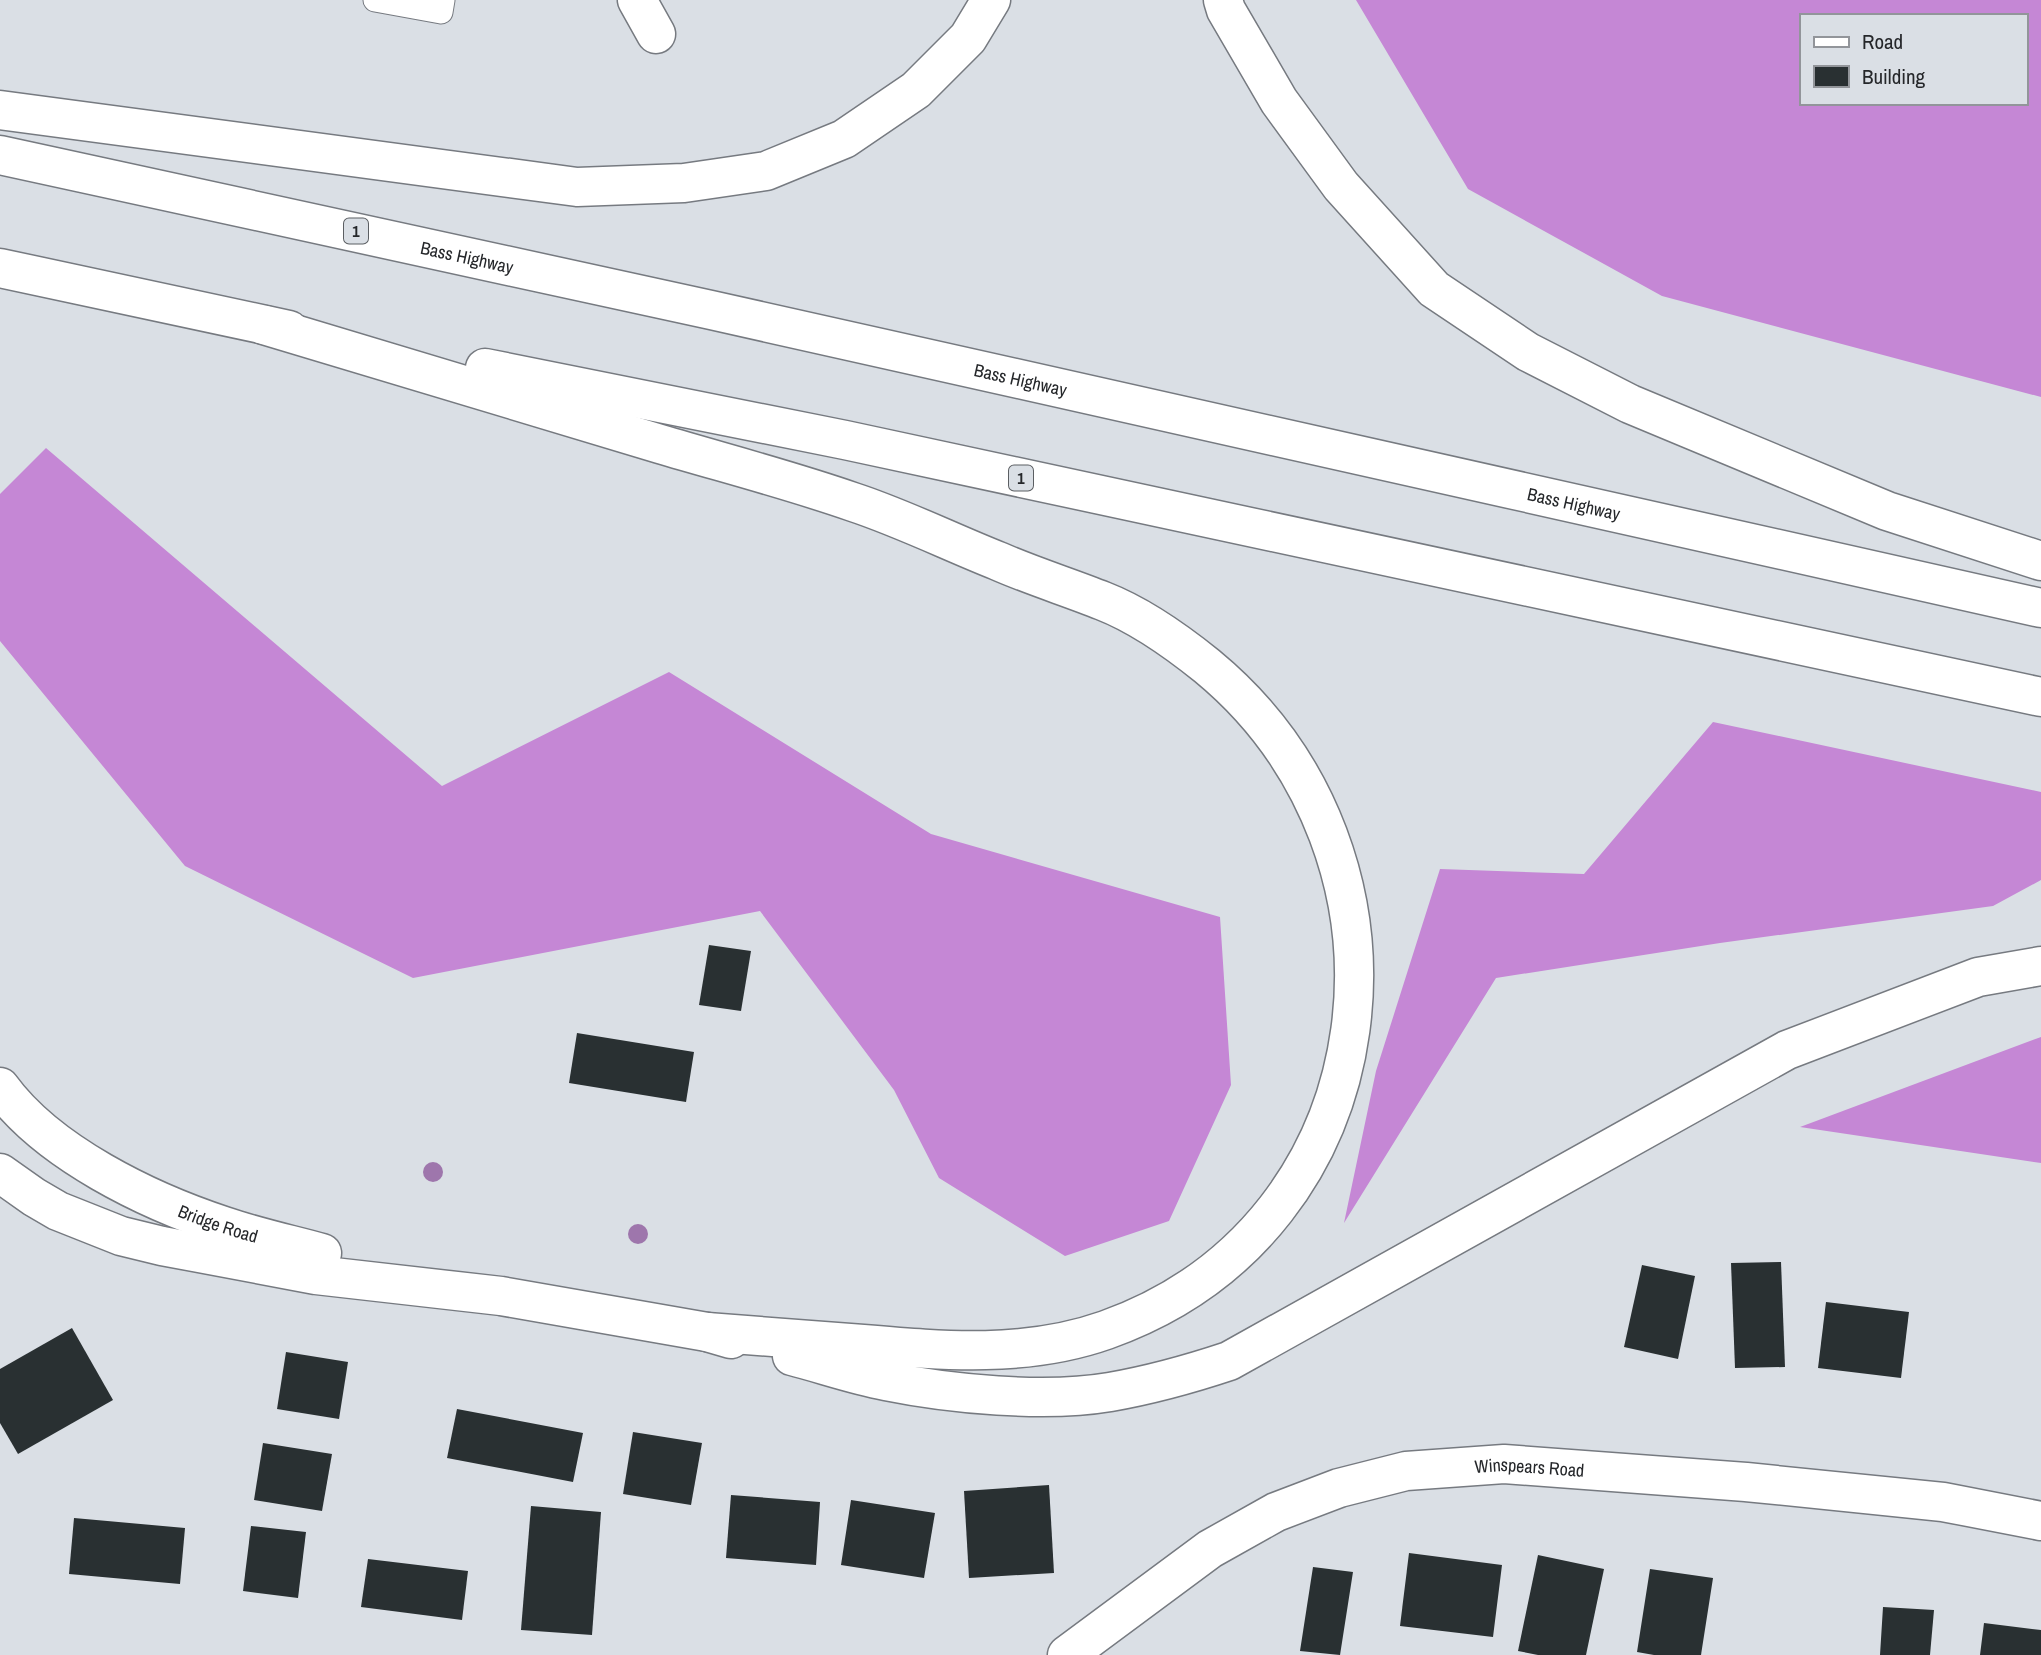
<svg xmlns="http://www.w3.org/2000/svg" width="2041" height="1655" font-family="'Archivo Narrow',sans-serif">
  <style>
    .forest { fill: #c587d5; fill-rule: evenodd }
    .building { fill: #293032 }
    .lines { fill: none; stroke-linecap: round; stroke-linejoin: round }
    .lane-casing { stroke: #767a80; stroke-width: 25 }
    .street-casing { stroke: #767a80; stroke-width: 41 }
    .highway-casing { stroke: #767a80; stroke-width: 41 }
    .lane { stroke: #fff; stroke-width: 23 }
    .street { stroke: #fff; stroke-width: 38 }
    .highway { stroke: #fff; stroke-width: 38 }
    .tree { fill: #9e76ac }
    .labels { text-anchor: middle; dominant-baseline: central; stroke-width: 7; stroke-linejoin: round; paint-order: stroke }
    .shield { fill: #dadfe5; stroke: #5b5e62; stroke-width: 2 }
    .shield-label { font-size: 16px; font-weight: bold; fill: #25272a }
    .street-label { font-size: 18px; fill: #25272a; stroke: #dadfe5 }
  </style>
  <rect width="100%" height="100%" fill="#dadfe5"/>
  <!-- forest -->
  <g class="forest">
    <path d="M1356 0H2041V397L1662 296 1468 189ZM1801 16H2025V103H1801Z"/>
    <polygon points="46,448 442,786 669,672 931,834 1220,917 1231,1085 1169,1221 1065,1256 939,1178 894,1090 760,911 413,978 185,866 0,641 0,494"/>
    <polygon points="1713,722 2041,792 2041,880 1993,906 1720,943 1496,978 1344,1223 1376,1071 1440,869 1584,874"/>
    <polygon points="2041,1037 2041,1163 1800,1127"/>
  </g>
  <!-- building -->
  <g class="building">
    <polygon points="709,945 751,951 741,1011 699,1005"/>
    <polygon points="577,1033 694,1052 686,1102 569,1083"/>
    <polygon points="1781,1262 1785,1367 1735,1368 1731,1263"/>
    <polygon points="1642,1265 1695,1276 1678,1359 1624,1347"/>
    <polygon points="1826,1302 1909,1312 1901,1378 1818,1368"/>
    <polygon points="72,1328 113,1400 18,1454 0,1423 0,1369"/>
    <polygon points="286,1352 348,1362 339,1419 277,1409"/>
    <polygon points="457,1409 583,1433 573,1482 447,1458"/>
    <polygon points="633,1432 702,1443 691,1505 623,1494"/>
    <polygon points="263,1443 332,1454 322,1511 254,1500"/>
    <polygon points="1049,1485 1054,1573 969,1578 964,1491"/>
    <polygon points="731,1495 820,1502 816,1565 726,1558"/>
    <polygon points="851,1500 935,1513 924,1578 841,1565"/>
    <polygon points="531,1506 601,1512 592,1635 521,1630"/>
    <polygon points="74,1518 185,1528 180,1584 69,1574"/>
    <polygon points="251,1526 306,1532 298,1598 243,1591"/>
    <polygon points="1409,1553 1502,1565 1493,1637 1400,1626"/>
    <polygon points="1538,1555 1604,1569 1586,1655 1538,1655 1518,1651"/>
    <polygon points="368,1559 468,1571 462,1620 361,1607"/>
    <polygon points="1313,1567 1353,1572 1340,1655 1300,1651"/>
    <polygon points="1650,1569 1713,1578 1701,1655 1654,1655 1637,1652"/>
    <polygon points="1883,1607 1934,1610 1930,1655 1880,1655"/>
    <polygon points="1984,1623 2041,1630 2041,1655 1980,1655"/>
  </g>
  <g class="lines">
    <defs>
      <polyline id="lane" points="375,0 441,12 443,0"/>
      <g id="street">
        <polyline points="637,0 656,34"/>
        <path id="s1" d="M1067 1655 1210 1549 1276 1512 1339 1488 1406 1471 1504 1464 1746 1482 1943 1502 2041 1521"/>
      </g>
      <g id="highway">
        <polyline points="1223,0 1226,10 1279,101 1341,186 1434,289 1528,352 1630,404 1887,511 2041,561"/>
        <polyline points="0,110 577,187 684,183 766,171 844,139 916,90 968,38 991,0"/>
        <path id="s2" d="M0 155 711 310 2041 608"/>
        <polyline points="0,268 289,330"/>
        <path d="M264 325C396 364 528 404 660 444 724 463 790 480 853 502 902 518 950 542 998 561 1032 576 1068 587 1103 601 1139 615 1176 641 1207 666 1435 854 1395 1227 1106 1330 1027 1358 945 1351 863 1344 811 1340 759 1336 707 1332"/>
        <polyline points="485,368 845,440 2041,697"/>
        <path id="s3" d="M0 1087C48 1153 148 1201 224 1226 256 1237 289 1244 322 1253"/>
        <polyline points="0,1173 34,1197 58,1211 121,1236 162,1246 316,1275 501,1296 707,1332 731,1339"/>
        <path d="M792 1356C823 1364 854 1375 886 1381 950 1394 1045 1403 1110 1392 1150 1385 1190 1374 1229 1361L1787 1050 1978 977 2041 966"/>
      </g>
    </defs>
    <!-- lane casing -->
    <use href="#lane" class="lane-casing"/>
    <!-- street casing -->
    <use href="#street" class="street-casing"/>
    <!-- highway casing -->
    <use href="#highway" class="highway-casing"/>
    <!-- lane -->
    <use href="#lane" class="lane"/>
    <!-- street -->
    <use href="#street" class="street"/>
    <!-- highway -->
    <use href="#highway" class="highway"/>
  </g>
  <!-- trees -->
  <g class="tree">
    <circle cx="433" cy="1172" r="10"/>
    <circle cx="638" cy="1234" r="10"/>
  </g>
  <g class="labels">
    <!-- shield labels -->
    <g class="shield">
      <rect x="344" y="218.5" width="24" height="25" rx="5"/>
      <rect x="1009" y="465.5" width="24" height="25" rx="5"/>
    </g>
    <g class="shield-label">
      <text x="356" y="231">1</text>
      <text x="1021" y="478">1</text>
    </g>
    <!-- street labels -->
    <g class="street-label">
      <text stroke="none"><textPath href="#s2" startOffset="478">Bass Highway</textPath></text>
      <text stroke="none"><textPath href="#s2" startOffset="1045">Bass Highway</textPath></text>
      <text stroke="none"><textPath href="#s2" startOffset="1612">Bass Highway</textPath></text>
      <text stroke="none"><textPath href="#s3" startOffset="261">Bridge Road</textPath></text>
      <text stroke="none"><textPath href="#s1" startOffset="514">Winspears Road</textPath></text>
    </g>
  </g>
  <!-- legend -->
  <rect x="1800" y="14" width="228" height="91" fill="#dadfe5" stroke="#92959a" stroke-width="2"/>
  <rect x="1814" y="37" width="35" height="10" fill="#ffffff" stroke="#92959a" stroke-width="2"/>
  <text x="1862" y="49" font-size="21" fill="#25272a">Road</text>
  <rect x="1814" y="66" width="35" height="21" fill="#293032" stroke="#92959a" stroke-width="2"/>
  <text x="1862" y="84" font-size="21" fill="#25272a">Building</text>
</svg>
